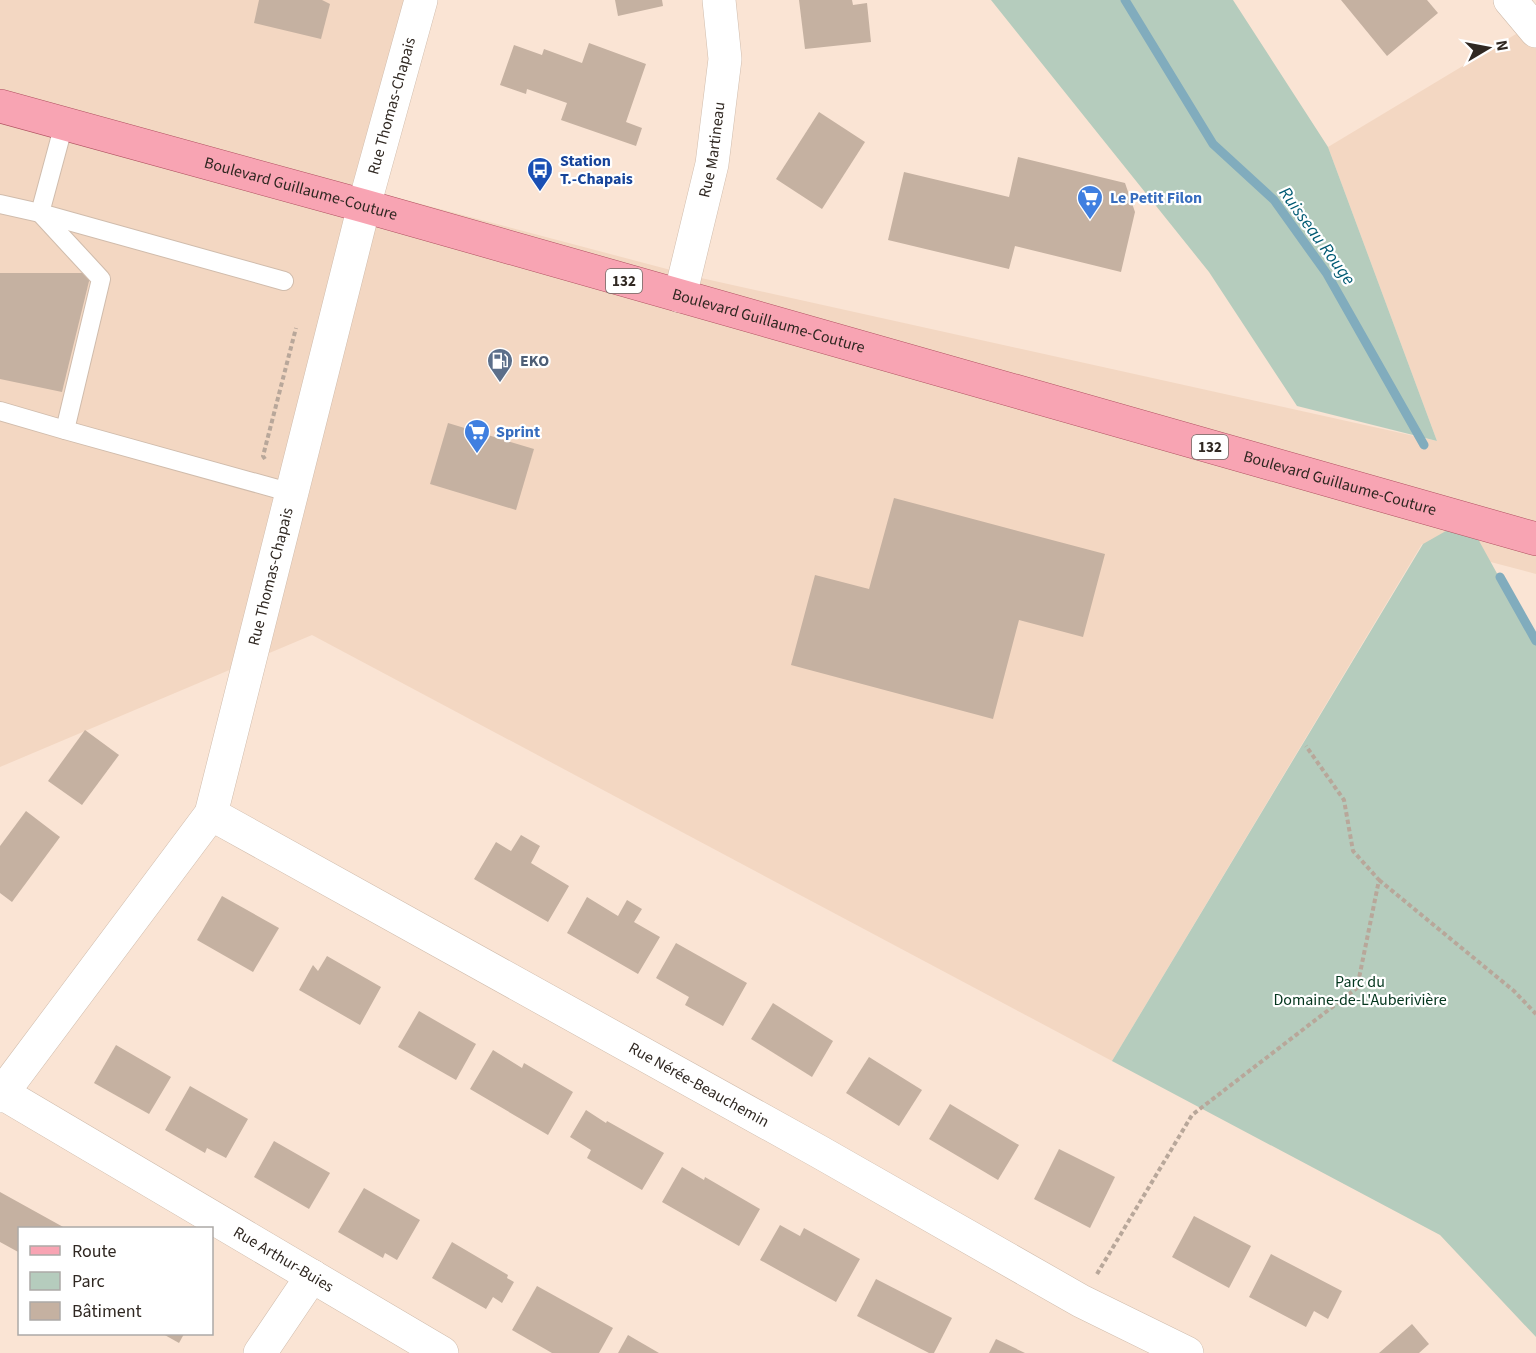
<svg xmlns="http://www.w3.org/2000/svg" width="1536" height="1353" font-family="'Source Sans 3',sans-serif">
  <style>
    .built { fill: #f3d7c2 }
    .green { fill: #b5ccbd }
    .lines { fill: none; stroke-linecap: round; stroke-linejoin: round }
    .stream { stroke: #81acbd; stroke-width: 9 }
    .building { fill: #c5b1a1 }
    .lane-casing { stroke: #d0bcac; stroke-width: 20 }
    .street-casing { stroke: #d0bcac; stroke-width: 34 }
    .primary-casing { stroke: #af5160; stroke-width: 34 }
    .path { stroke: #b8a79a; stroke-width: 4; stroke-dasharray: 4.5 3; stroke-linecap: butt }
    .lane { stroke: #fff; stroke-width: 18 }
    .street { stroke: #fff; stroke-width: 33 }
    .primary { stroke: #f8a4b3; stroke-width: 33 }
    .labels { text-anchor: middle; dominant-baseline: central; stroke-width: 4.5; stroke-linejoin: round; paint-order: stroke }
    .shield { fill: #fff; stroke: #6e6864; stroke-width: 1.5 }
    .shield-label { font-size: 15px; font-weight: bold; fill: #302822 }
    .street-label { font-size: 16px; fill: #302822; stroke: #fff }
    .transit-label { font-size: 16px; font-weight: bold; fill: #164399; stroke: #fff; text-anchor: start }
    .shop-label { font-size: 16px; font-weight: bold; fill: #366cbe; stroke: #fff; text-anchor: start }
    .service-label { font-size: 16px; font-weight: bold; fill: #4e5e75; stroke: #fff; text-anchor: start }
    .park-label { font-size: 16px; fill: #03351d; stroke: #fff }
    .water-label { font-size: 18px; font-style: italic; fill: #005a73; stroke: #fff }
  </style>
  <rect width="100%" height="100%" fill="#fae4d4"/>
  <!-- built -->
  <polygon class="built" points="0,0 430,0 383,194 701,278 1437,441 1328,147 1536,22 1536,574 1422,544 1112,1061 312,635 0,767"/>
  <!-- green -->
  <g class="green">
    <polygon points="991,0 1233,0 1328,147 1437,441 1297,406 1209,272"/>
    <polygon points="1467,519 1536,644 1536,1337 1440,1235 1112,1061 1423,544"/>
  </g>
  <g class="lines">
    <!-- stream -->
    <g class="stream">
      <polyline points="1125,0 1213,144 1274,200 1327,274 1424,445"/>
      <polyline points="1500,577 1536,641"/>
    </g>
  </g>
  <!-- building -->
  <g class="building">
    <polygon points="259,0 322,0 330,4 321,39 254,23"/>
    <polygon points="615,0 662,0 663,6 618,16"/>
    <polygon points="799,0 852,0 853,5 867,3 871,42 805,49"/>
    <polygon points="1341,0 1427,0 1438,13 1387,56"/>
    <polygon points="589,43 646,64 626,122 642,128 636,146 561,120 567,103 527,89 526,94 500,85 514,45 542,55 544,49 582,63"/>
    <polygon points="819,112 865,142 822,209 776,179"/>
    <polygon points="1018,157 1125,183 1135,212 1121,272 1015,246 1009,269 888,240 904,172 1009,197"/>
    <polygon points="0,273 91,273 62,392 0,379"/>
    <polygon points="448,423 534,449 516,510 430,484"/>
    <polygon points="894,498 1105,554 1083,637 1019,620 993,719 791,665 815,575 869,589"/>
    <polygon points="85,730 119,755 82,805 48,781"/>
    <polygon points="26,811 60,837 12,902 0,893 0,846"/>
    <polygon points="521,835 540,846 531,863 569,886 548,922 474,879 496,842 511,851"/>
    <polygon points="222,896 279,928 253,972 197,940"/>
    <polygon points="587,897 618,916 627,900 642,909 634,922 660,937 638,974 567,933"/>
    <polygon points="676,943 747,983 723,1026 685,1005 689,997 656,978"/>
    <polygon points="327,956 381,987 360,1025 299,990 313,965 318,971"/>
    <polygon points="773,1003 833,1041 812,1077 751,1039"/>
    <polygon points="419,1011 476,1044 456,1080 398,1047"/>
    <polygon points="116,1045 171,1077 149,1114 94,1083"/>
    <polygon points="493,1050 522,1068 524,1063 573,1092 548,1135 470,1089"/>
    <polygon points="869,1057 922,1090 899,1126 846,1093"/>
    <polygon points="190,1086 248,1119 226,1158 207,1148 205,1153 165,1130"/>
    <polygon points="950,1104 1019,1145 998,1180 929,1139"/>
    <polygon points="586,1110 606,1123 607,1121 664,1153 642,1190 587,1158 591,1150 570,1137"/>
    <polygon points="274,1141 330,1173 309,1209 254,1177"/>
    <polygon points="1059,1149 1115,1177 1090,1228 1034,1199"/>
    <polygon points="682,1167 704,1180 705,1177 760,1209 739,1246 662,1202"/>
    <polygon points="364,1188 420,1220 397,1260 385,1253 383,1258 338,1232"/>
    <polygon points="0,1192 65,1228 20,1228 20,1253 0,1242"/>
    <polygon points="1194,1216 1251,1246 1229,1288 1172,1257"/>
    <polygon points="780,1225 800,1236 804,1228 860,1259 836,1302 760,1260"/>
    <polygon points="452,1242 508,1275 507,1278 514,1282 502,1303 493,1297 486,1309 432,1278"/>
    <polygon points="1271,1254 1342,1291 1328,1319 1314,1311 1306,1327 1249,1297"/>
    <polygon points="876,1279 952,1318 934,1353 929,1353 857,1316"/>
    <polygon points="537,1286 613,1328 599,1353 552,1353 512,1330"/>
    <polygon points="1412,1324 1429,1344 1419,1353 1379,1353"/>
    <polygon points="163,1334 184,1334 179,1343"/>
    <polygon points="628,1335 659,1353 618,1353"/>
    <polygon points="996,1339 1025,1353 989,1353"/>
  </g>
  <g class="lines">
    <defs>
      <g id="lane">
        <polyline points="0,204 40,213 284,281"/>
        <polyline points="40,213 101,279 65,430"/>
        <polyline points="40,213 64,124"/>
        <polyline points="0,411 65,430 292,493"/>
      </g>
      <g id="street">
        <polyline points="1510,0 1536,31"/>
        <path id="s1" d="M680 296 712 164 725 59 719 0"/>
        <path id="s2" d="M211 814 818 1151 1081 1301 1187 1353"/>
        <path id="s3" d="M2 1093 442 1353"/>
        <path id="s4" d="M0 1096 211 814 364 206 421 0"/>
        <polyline points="260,1353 312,1276"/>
      </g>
      <g id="primary">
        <path id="s5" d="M0 106 364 206 1536 539"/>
      </g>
    </defs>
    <!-- lane casing -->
    <use href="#lane" class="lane-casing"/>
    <!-- street casing -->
    <use href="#street" class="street-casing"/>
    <!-- primary casing -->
    <use href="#primary" class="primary-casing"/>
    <!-- path -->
    <g class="path">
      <polyline points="265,459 263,456 296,328"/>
      <polyline points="1379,880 1514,991 1536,1014"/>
      <polyline points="1097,1274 1192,1115 1357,988 1379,880 1353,851 1344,800 1306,746"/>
    </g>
    <!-- lane -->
    <use href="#lane" class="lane"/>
    <!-- street -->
    <use href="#street" class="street"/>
    <!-- primary -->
    <use href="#primary" class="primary"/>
  </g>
  <!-- icons -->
  <defs>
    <symbol id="bus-pin" viewBox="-11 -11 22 30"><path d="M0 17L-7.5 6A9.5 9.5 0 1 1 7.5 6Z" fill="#1a4fb4" stroke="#fff"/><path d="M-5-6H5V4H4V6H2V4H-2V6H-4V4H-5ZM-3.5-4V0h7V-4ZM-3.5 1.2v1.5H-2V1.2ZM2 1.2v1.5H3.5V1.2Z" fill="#fff"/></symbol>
    <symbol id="supermarket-pin" viewBox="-11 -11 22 30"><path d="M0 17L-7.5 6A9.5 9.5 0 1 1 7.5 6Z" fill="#3f7fe0" stroke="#fff"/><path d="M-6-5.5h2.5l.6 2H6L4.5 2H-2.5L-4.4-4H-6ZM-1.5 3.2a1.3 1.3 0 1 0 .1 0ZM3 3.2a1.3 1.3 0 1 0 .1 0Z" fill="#fff"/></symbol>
    <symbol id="fuel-pin" viewBox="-11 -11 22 30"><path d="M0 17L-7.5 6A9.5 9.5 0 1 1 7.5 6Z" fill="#5c6f8a" stroke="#fff"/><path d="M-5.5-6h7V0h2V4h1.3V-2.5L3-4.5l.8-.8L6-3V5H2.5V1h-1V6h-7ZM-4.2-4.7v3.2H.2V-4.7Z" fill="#fff"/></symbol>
  </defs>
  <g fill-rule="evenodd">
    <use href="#bus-pin" x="525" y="155" width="30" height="40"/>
    <use href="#supermarket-pin" x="1075" y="183" width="30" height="40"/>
    <use href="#fuel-pin" x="485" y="346" width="30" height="40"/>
    <use href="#supermarket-pin" x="462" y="417" width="30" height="40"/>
  </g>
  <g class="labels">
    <!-- shield labels -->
    <g class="shield">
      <rect x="606" y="269" width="36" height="24" rx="4.5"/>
      <rect x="1192" y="435" width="36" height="24" rx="4.5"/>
    </g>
    <g class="shield-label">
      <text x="624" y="281">132</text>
      <text x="1210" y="447">132</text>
    </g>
    <!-- street labels -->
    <g class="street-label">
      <text stroke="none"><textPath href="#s4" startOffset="1083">Rue Thomas-Chapais</textPath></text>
      <text stroke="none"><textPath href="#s1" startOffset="150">Rue Martineau</textPath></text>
      <text stroke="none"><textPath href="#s5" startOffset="312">Boulevard Guillaume-Couture</textPath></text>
      <text stroke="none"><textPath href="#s5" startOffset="798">Boulevard Guillaume-Couture</textPath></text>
      <text stroke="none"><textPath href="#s5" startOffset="1392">Boulevard Guillaume-Couture</textPath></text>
      <text stroke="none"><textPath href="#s4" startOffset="597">Rue Thomas-Chapais</textPath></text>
      <text stroke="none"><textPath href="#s2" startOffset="558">Rue Nérée-Beauchemin</textPath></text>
      <text stroke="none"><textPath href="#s3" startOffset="327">Rue Arthur-Buies</textPath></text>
    </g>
    <!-- transit labels -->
    <g class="transit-label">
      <text x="560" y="161">Station<tspan x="560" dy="18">T.-Chapais</tspan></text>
    </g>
    <!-- shop labels -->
    <g class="shop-label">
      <text x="1110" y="198">Le Petit Filon</text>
      <text x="496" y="432">Sprint</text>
    </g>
    <!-- service labels -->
    <g class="service-label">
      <text x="520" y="361">EKO</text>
    </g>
    <!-- park labels -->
    <g class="park-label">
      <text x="1360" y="982">Parc du<tspan x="1360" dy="18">Domaine-de-L'Auberivière</tspan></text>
    </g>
    <!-- water labels -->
    <g class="water-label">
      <text transform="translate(1317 236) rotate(54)">Ruisseau Rouge</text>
    </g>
  </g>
  <!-- legend -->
  <rect x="18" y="1227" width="195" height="108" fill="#ffffff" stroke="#aca9a7" stroke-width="1.5"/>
  <rect x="30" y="1246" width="30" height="9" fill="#f8a4b3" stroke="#aca9a7" stroke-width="1.5"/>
  <text x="72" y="1257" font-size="18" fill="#302822">Route</text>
  <rect x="30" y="1272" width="30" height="18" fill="#b5ccbd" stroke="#aca9a7" stroke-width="1.5"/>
  <text x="72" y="1287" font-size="18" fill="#302822">Parc</text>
  <rect x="30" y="1302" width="30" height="18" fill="#c5b1a1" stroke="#aca9a7" stroke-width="1.5"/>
  <text x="72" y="1317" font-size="18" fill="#302822">Bâtiment</text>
  <!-- north arrow -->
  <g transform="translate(1488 48) rotate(80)" stroke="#ffffff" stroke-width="4.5" paint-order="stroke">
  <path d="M0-4.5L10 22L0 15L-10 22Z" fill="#302822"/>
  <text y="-9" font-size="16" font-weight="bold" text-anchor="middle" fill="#302822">N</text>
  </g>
</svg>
